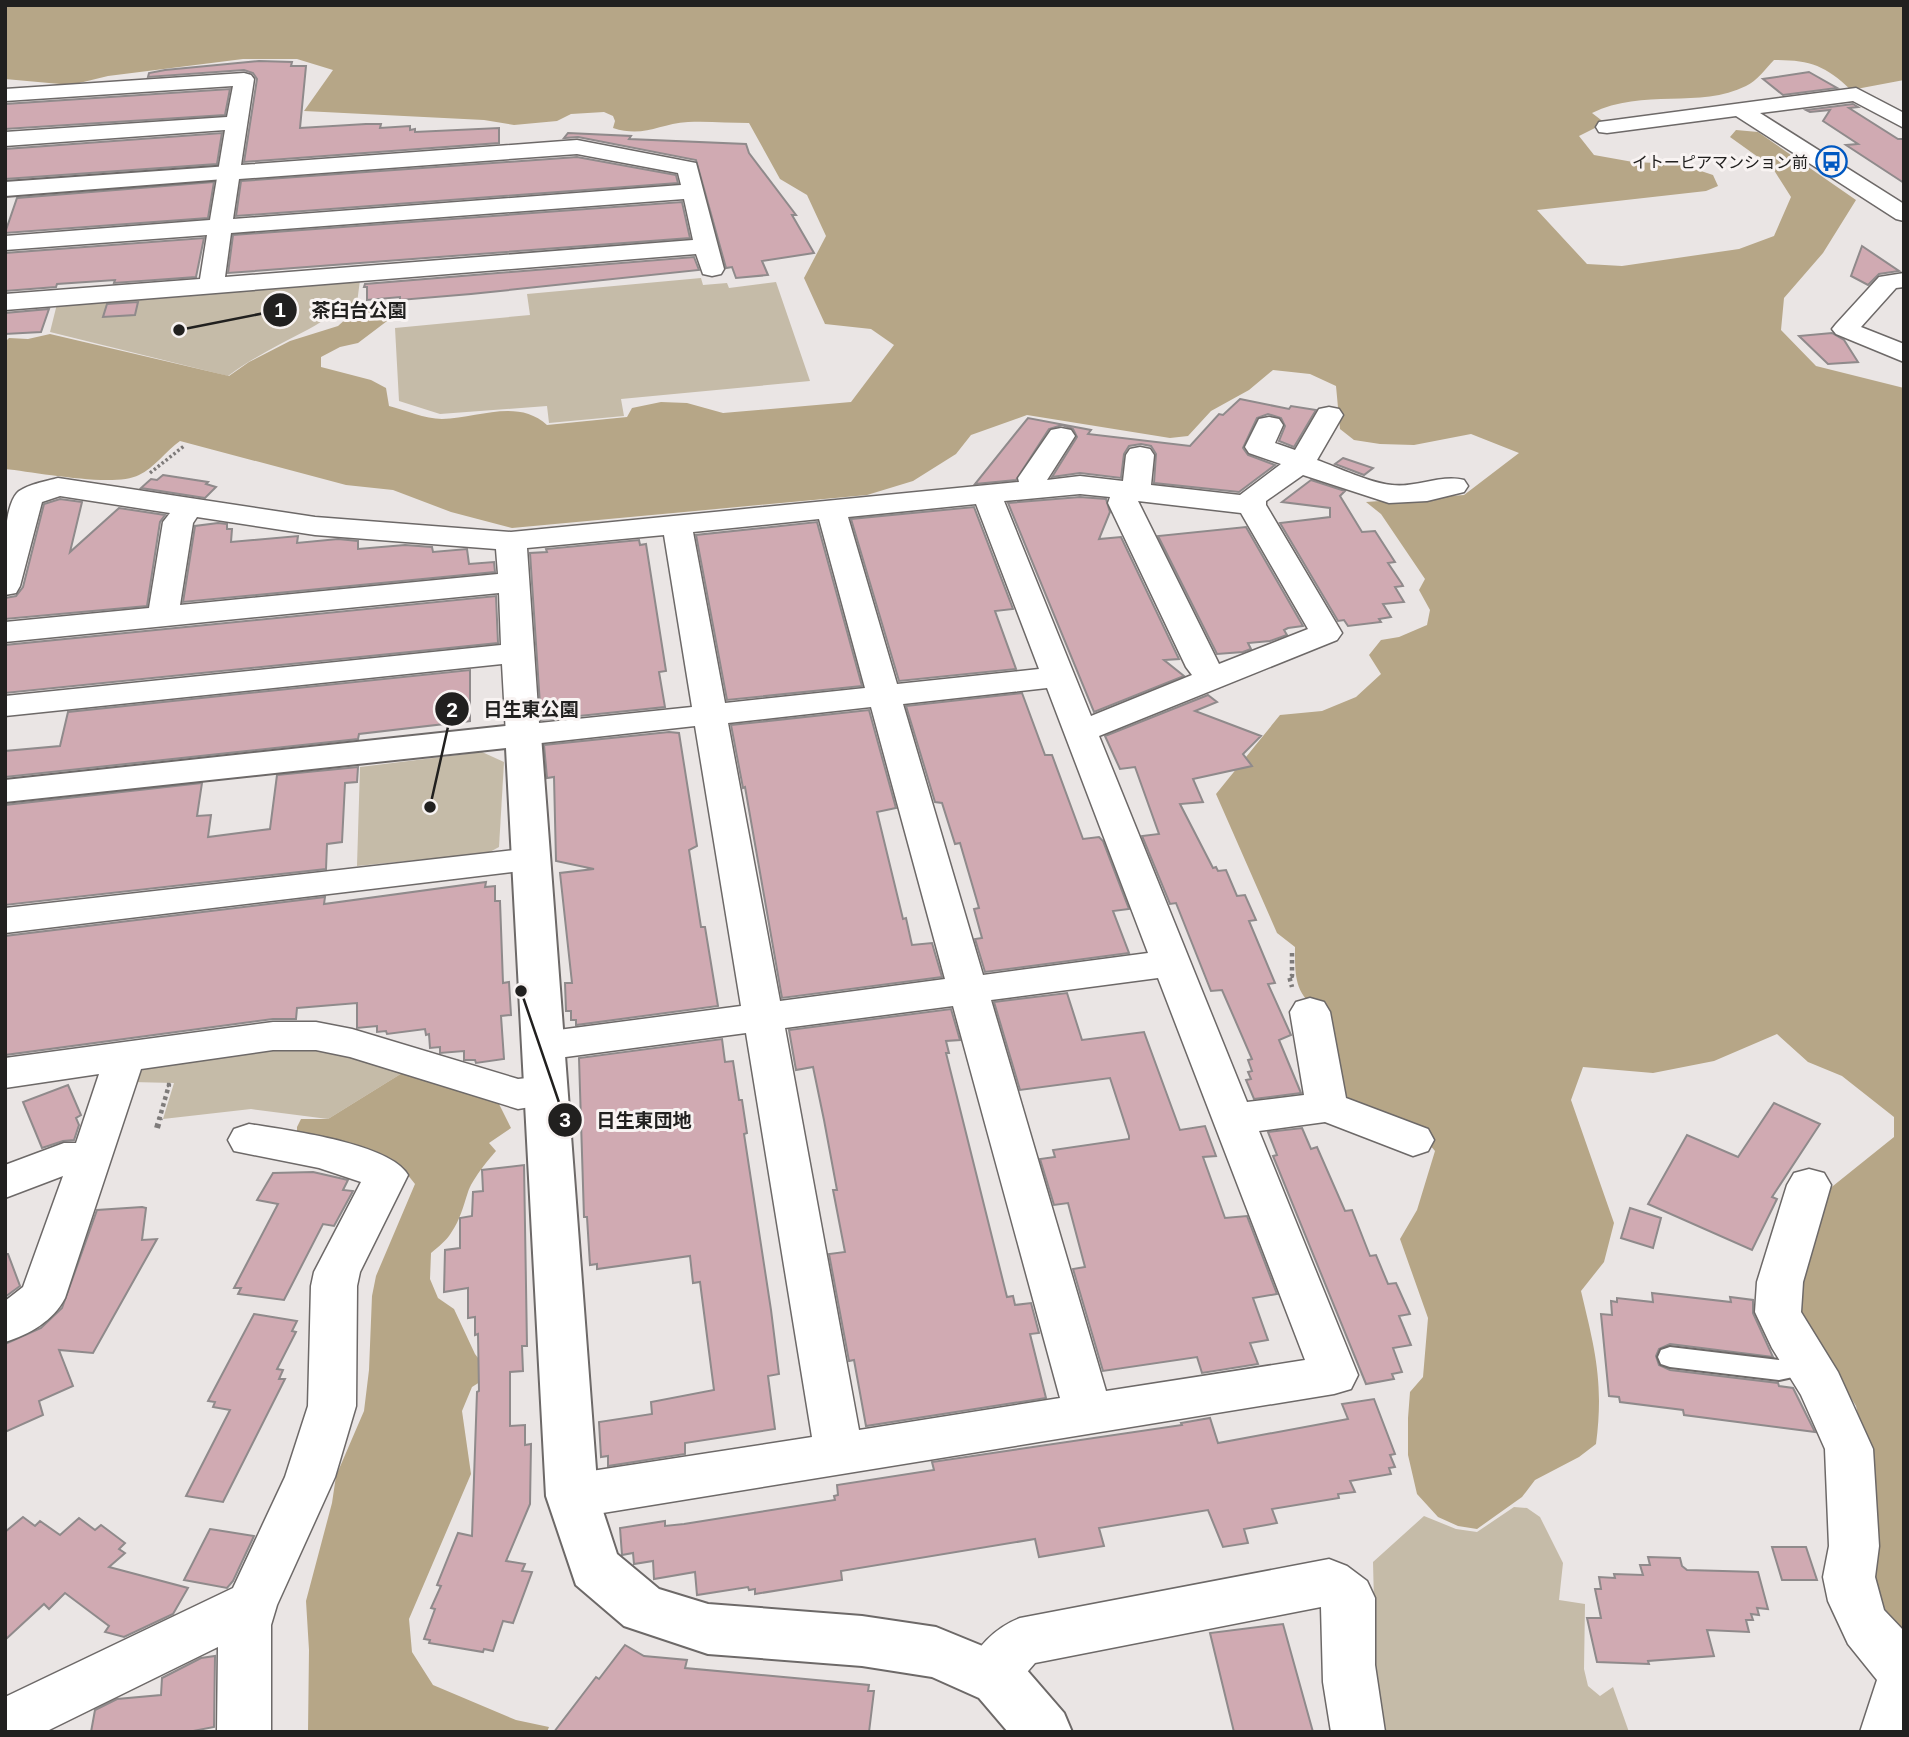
<svg xmlns="http://www.w3.org/2000/svg" width="1909" height="1737" font-family="Helvetica,'Noto Sans JP',sans-serif">
  <style>
    .green { fill: #c5bba8 }
    .forest { fill: #b6a687 }
    .building { fill: #d0aab2; stroke: #8f8a8b; stroke-width: 2 }
    .lines { fill: none; stroke-linecap: round; stroke-linejoin: round }
    .lane-casing { stroke: #6d6968; stroke-width: 4 }
    .street-casing { stroke: #6d6968; stroke-width: 3 }
    .secondary-casing { stroke: #6d6968; stroke-width: 4 }
    .path-far2 { stroke: #7e7b7a; stroke-width: 3.5; stroke-dasharray: 2.5 2.5; stroke-linecap: butt }
    .path-far1 { stroke: #7e7b7a; stroke-width: 4.5; stroke-dasharray: 3.5 3.5; stroke-linecap: butt }
    .path { stroke: #7e7b7a; stroke-width: 6; stroke-dasharray: 4.5 4.5; stroke-linecap: butt }
    .lane { fill: #fff; fill-rule: evenodd }
    .street { fill: #fff; fill-rule: evenodd }
    .secondary { fill: #fff; fill-rule: evenodd }
    .labels { text-anchor: middle; dominant-baseline: central; stroke-width: 6; stroke-linejoin: round; paint-order: stroke }
    .far-poi-label { font-size: 16px; fill: #21201f; stroke: #f8f3f2; text-anchor: end }
    .leader { fill: none; stroke: #21201f; stroke-width: 2.5 }
    .callout-dot { fill: #21201f; stroke: #f8f3f2; stroke-width: 2.5 }
    .mark-label { font-size: 21px; text-anchor: middle; font-weight: bold; fill: #fff }
    .callout-label { font-size: 19px; text-anchor: middle; font-weight: bold; fill: #21201f; stroke: #f8f3f2; stroke-width: 6; stroke-linejoin: round; paint-order: stroke }
  </style>
  <rect width="100%" height="100%" fill="#eae5e4"/>
  <!-- green -->
  <g class="green">
    <polygon points="701,278 703,285 727,283 729,288 776,282 810,381 621,399 624,416 549,423 547,406 440,414 399,401 395,328 530,315 527,294"/>
    <path d="M360 280 357 303C339 308 326 320 309 329 281 344 253 357 228 376L50 332 57 304Z"/>
    <polygon points="482,752 504,762 499,847 488,853 357,866 360,767"/>
    <polygon points="266,1047 323,1048 407,1070 328,1119 251,1109 163,1119 174,1083 132,1082 134,1074 154,1061"/>
    <polygon points="1514,1507 1527,1508 1540,1517 1563,1563 1559,1600 1585,1604 1584,1669 1588,1686 1600,1696 1613,1687 1629,1732 1386,1732 1376,1683 1373,1562 1424,1516 1456,1529 1477,1532"/>
  </g>
  <!-- forest -->
  <g class="forest">
    <path d="M5 5H1904V80L1851 90C1825 65 1809 60 1774 60 1766 68 1757 81 1746 86 1700 109 1643 88 1592 113L1605 123 1579 136 1594 155 1633 162 1680 164 1713 175 1718 186 1706 191 1537 210 1587 264 1622 266 1739 249 1774 236 1791 197 1772 167 1730 137 1736 130 1758 132 1856 200 1823 253 1784 298 1781 330 1816 366 1904 388V1632L1881 1607 1871 1590 1868 1458 1856 1406 1790 1301 1823 1194 1894 1137V1117L1842 1076 1808 1062 1777 1034 1714 1061 1653 1073 1583 1067 1571 1100 1614 1223 1604 1262 1581 1291C1595 1350 1604 1382 1596 1444L1579 1457 1535 1480 1522 1497 1477 1529 1458 1526 1438 1517 1417 1494 1408 1455V1418L1410 1392 1423 1377 1428 1318 1400 1239 1417 1210 1435 1151 1423 1137 1344 1105 1315 1007C1294 992 1295 972 1295 947L1277 933 1216 794 1280 715 1322 711 1356 697 1381 674 1369 655 1381 640 1399 637 1427 625 1430 610 1419 590 1425 579 1381 514 1366 502 1464 495 1519 453 1471 434 1414 445 1380 444 1354 440 1340 429 1336 386 1310 374 1273 370 1249 390 1211 411 1188 436 1170 438 1027 415 971 435 956 454 913 481 867 495 512 528 451 512 393 490 346 485 180 441C166 451 154 468 139 475 114 488 36 472 5 469V342L9 338 28 339 50 334 229 376 249 362 290 341 338 326 357 309 391 306 399 312 358 343 340 347 321 357V367L371 380 386 388 389 406C405 410 425 419 442 419 478 418 518 398 547 425L627 417 632 408 661 402 687 403 723 413 851 402 894 345 871 329 825 324 804 278 826 236 807 195 780 179 749 123C729 123 708 121 688 122 658 124 644 138 613 128L615 121 613 116 604 112 571 114 557 121 514 125 484 120 304 111 333 70 297 59H243L108 76 71 85 5 79Z"/>
    <path d="M407 1070 499 1104 511 1128 489 1143 496 1151C487 1161 472 1180 468 1192 463 1207 460 1220 451 1233 446 1241 438 1247 431 1253L430 1279 438 1298 454 1309 475 1354 491 1375 472 1387 462 1411 471 1474 409 1619 412 1652 433 1685 516 1720 549 1727 547 1732H308L309 1650 306 1601 332 1503 336 1476 364 1411 369 1370 372 1296 376 1276 415 1184 403 1169 297 1138V1127L301 1119H328Z"/>
  </g>
  <!-- building -->
  <g class="building">
    <polygon points="259,61 292,62 291,66 306,66 300,128 366,124 381,124 380,128 410,126 410,130 415,129 415,132 499,128 499,143 244,162 257,79 253,73 244,70 148,77 149,73 165,70"/>
    <polygon points="1809,72 1837,88 1783,95 1763,79"/>
    <polygon points="230,89 225,115 5,129 5,104"/>
    <polygon points="1853,104 1858,107 1849,108 1898,139 1904,139 1904,183 1846,145 1858,144 1823,121 1830,110 1810,112 1806,110"/>
    <polygon points="222,133 217,164 5,179 5,149"/>
    <polygon points="568,133 631,136 629,139 746,144 749,153 796,215 792,215 814,253 762,261 768,275 736,278 732,267 726,268 696,160 578,137 564,138"/>
    <polygon points="577,157 676,175 678,183 236,216 241,181"/>
    <polygon points="214,182 208,218 5,233 17,198"/>
    <polygon points="682,202 690,238 228,273 233,235"/>
    <polygon points="204,238 196,277 114,283 115,280 57,284 56,287 5,291 5,253"/>
    <polygon points="1862,246 1899,271 1879,274 1868,285 1851,276"/>
    <polygon points="694,257 699,270 471,294 400,300 400,297 367,300 367,287 364,287 365,284"/>
    <polygon points="138,302 135,315 103,317 107,304"/>
    <polygon points="49,309 41,332 5,334 5,313"/>
    <polygon points="1832,333 1844,340 1858,362 1828,364 1799,336"/>
    <polygon points="1240,399 1289,409 1291,406 1316,410 1294,447 1279,441 1285,426 1281,418 1268,414 1257,418 1243,448 1248,455 1275,465 1239,492 1154,483 1156,454 1151,446 1141,444 1129,446 1124,454 1121,478 1080,473 1052,477 1077,437 1073,429 1062,425 1049,429 1016,480 975,484 1028,418 1091,430 1088,434 1190,446 1219,414 1223,415"/>
    <polygon points="1343,458 1373,468 1364,475 1335,464"/>
    <polygon points="163,475 208,482 206,484 216,487 205,498 141,488 151,479 157,480"/>
    <polygon points="1311,480 1345,491 1340,496 1362,532 1375,531 1395,562 1388,563 1402,584 1403,586 1395,587 1404,602 1383,604 1391,617 1379,619 1381,622 1348,626 1344,620 1338,621 1280,523 1330,517 1330,508 1282,502"/>
    <polygon points="1080,497 1106,499 1110,512 1099,539 1121,537 1179,659 1164,660 1184,676 1094,712 1008,503"/>
    <polygon points="60,499 82,502 70,552 119,508 165,515 160,522 147,606 5,619 5,598 16,596 23,587 44,504"/>
    <polygon points="974,507 1013,609 995,611 1016,669 899,681 851,519"/>
    <polygon points="817,522 862,686 727,700 696,535"/>
    <polygon points="218,523 227,524 227,529 232,529 231,542 298,536 297,543 338,539 358,541 358,549 405,545 432,547 433,552 467,549 469,564 494,562 495,572 183,602 195,526"/>
    <polygon points="1246,527 1303,626 1288,628 1284,630 1287,635 1270,641 1248,643 1251,649 1243,652 1217,654 1158,536"/>
    <polygon points="639,540 640,545 646,544 666,671 659,672 665,707 541,720 530,553 547,552 546,549"/>
    <polygon points="496,596 498,643 5,693 5,645"/>
    <polygon points="470,670 470,721 359,734 358,739 5,777 5,751 60,746 68,712"/>
    <polygon points="1022,693 1045,755 1052,755 1083,839 1099,837 1103,841 1129,909 1113,911 1129,953 985,972 975,939 982,938 974,909 979,908 960,843 955,844 942,803 935,802 906,706"/>
    <polygon points="1208,695 1217,702 1195,711 1261,736 1243,754 1252,766 1193,779 1203,802 1180,804 1213,868 1216,867 1218,871 1226,870 1237,896 1245,895 1256,920 1249,921 1275,983 1268,984 1291,1035 1279,1040 1301,1093 1254,1099 1246,1080 1251,1079 1248,1072 1252,1071 1248,1060 1252,1059 1222,990 1211,991 1176,903 1170,904 1142,836 1159,834 1135,767 1120,769 1105,736"/>
    <polygon points="869,710 896,808 877,812 903,919 906,918 912,945 932,943 942,977 782,998 745,787 743,788 731,725"/>
    <polygon points="669,732 679,733 697,846 689,850 701,927 705,927 718,1006 576,1025 576,1020 571,1020 571,1011 566,1011 565,983 572,983 560,873 594,869 556,861 554,777 547,778 544,745"/>
    <polygon points="358,767 357,782 345,783 342,842 327,844 326,869 5,905 5,805 202,783 197,816 211,815 208,837 270,829 277,775"/>
    <polygon points="486,882 485,887 495,886 495,901 500,901 503,983 509,982 511,1015 501,1016 504,1059 476,1063 475,1060 464,1060 464,1051 440,1053 440,1047 430,1048 429,1034 426,1035 425,1029 387,1034 386,1031 377,1032 377,1026 357,1028 357,1003 297,1008 296,1019 273,1019 5,1055 5,936 325,897 324,904"/>
    <polygon points="1067,993 1082,1040 1144,1032 1180,1130 1205,1126 1216,1156 1203,1157 1225,1218 1247,1216 1277,1294 1253,1298 1268,1340 1250,1343 1258,1364 1202,1373 1197,1357 1103,1371 1073,1269 1085,1267 1068,1203 1054,1205 1040,1159 1055,1157 1053,1150 1129,1139 1129,1136 1110,1078 1020,1090 994,1002"/>
    <polygon points="951,1009 960,1040 946,1041 949,1053 946,1053 1007,1297 1013,1296 1015,1305 1031,1303 1039,1333 1030,1334 1046,1398 866,1426 854,1360 849,1361 829,1254 845,1252 833,1190 837,1190 824,1120 813,1067 796,1070 789,1030"/>
    <polygon points="722,1039 725,1062 733,1061 739,1100 742,1100 747,1133 744,1134 771,1310 779,1374 768,1376 775,1429 685,1443 685,1454 608,1466 608,1456 601,1457 599,1422 652,1414 651,1402 714,1390 700,1282 693,1283 690,1256 597,1269 597,1264 590,1265 587,1217 584,1217 579,1058"/>
    <polygon points="68,1085 81,1115 76,1118 79,1125 74,1140 63,1141 42,1148 23,1102"/>
    <polygon points="1774,1103 1820,1124 1772,1197 1777,1199 1752,1250 1648,1204 1687,1135 1738,1157"/>
    <polygon points="1302,1128 1311,1149 1317,1147 1345,1211 1352,1210 1370,1256 1376,1255 1388,1284 1396,1283 1410,1314 1399,1316 1411,1345 1393,1348 1402,1372 1392,1374 1394,1379 1366,1384 1273,1156 1277,1155 1268,1132"/>
    <polygon points="524,1165 527,1346 522,1346 523,1371 510,1372 510,1426 525,1425 525,1445 531,1444 530,1504 506,1561 525,1564 522,1571 532,1572 513,1623 503,1621 493,1651 484,1649 483,1652 429,1643 430,1640 424,1639 435,1609 431,1608 441,1586 437,1585 458,1533 472,1536 477,1392 479,1391 478,1334 475,1335 475,1317 468,1318 468,1288 444,1292 445,1250 460,1248 460,1218 472,1216 473,1192 483,1191 482,1170"/>
    <polygon points="313,1172 348,1180 343,1190 353,1191 334,1226 323,1224 284,1300 238,1294 241,1288 234,1288 278,1204 257,1200 273,1173"/>
    <polygon points="142,1207 146,1208 142,1240 157,1239 93,1353 59,1350 73,1386 39,1401 43,1415 5,1432 5,1344 41,1328 62,1308 97,1210"/>
    <polygon points="1630,1208 1661,1218 1653,1248 1621,1238"/>
    <polygon points="5,1254 8,1254 20,1286 5,1297"/>
    <polygon points="1652,1293 1731,1302 1730,1297 1753,1300 1753,1313 1773,1357 1670,1344 1659,1349 1656,1356 1659,1365 1670,1370 1778,1383 1779,1386 1793,1388 1815,1432 1684,1415 1683,1410 1620,1402 1619,1397 1609,1396 1601,1314 1612,1315 1611,1301 1617,1302 1617,1298 1653,1302"/>
    <polygon points="254,1314 297,1321 292,1331 296,1332 277,1369 283,1370 279,1379 285,1379 223,1502 186,1496 230,1410 213,1407 215,1402 208,1401"/>
    <polygon points="1374,1399 1395,1454 1390,1455 1395,1467 1389,1468 1391,1474 1350,1481 1355,1492 1338,1494 1339,1498 1272,1509 1277,1523 1244,1529 1248,1543 1223,1547 1208,1510 1099,1528 1104,1546 1039,1557 1035,1539 841,1571 842,1580 755,1594 755,1589 749,1590 748,1587 697,1595 695,1572 654,1579 653,1561 634,1564 633,1553 622,1555 620,1528 665,1521 665,1526 684,1524 835,1500 834,1496 838,1495 837,1485 934,1470 932,1462 1182,1425 1181,1423 1210,1418 1218,1443 1348,1419 1342,1404"/>
    <polygon points="23,1517 35,1526 40,1521 60,1535 79,1518 95,1530 101,1525 125,1543 119,1549 125,1553 109,1567 188,1588 173,1614 124,1637 105,1632 109,1626 65,1593 49,1609 44,1604 5,1640 5,1532"/>
    <polygon points="210,1529 254,1536 233,1581 227,1588 184,1580"/>
    <polygon points="1772,1547 1806,1547 1817,1580 1782,1580"/>
    <polygon points="1648,1557 1680,1558 1682,1566 1687,1570 1758,1572 1768,1609 1757,1608 1759,1615 1751,1614 1753,1620 1746,1620 1749,1632 1707,1630 1714,1656 1648,1661 1649,1664 1597,1662 1587,1618 1601,1618 1595,1589 1601,1589 1599,1577 1615,1578 1614,1574 1643,1575 1640,1565 1650,1565"/>
    <polygon points="1283,1624 1313,1732 1234,1732 1210,1633"/>
    <polygon points="625,1645 644,1656 687,1660 685,1668 869,1685 868,1691 874,1691 869,1732 554,1732 596,1677 599,1679"/>
    <polygon points="215,1656 214,1727 188,1732 91,1732 95,1710 117,1699 161,1695 162,1678 201,1658"/>
  </g>
  <g class="lines">
    <defs>
      <polygon id="lane" points="1670,1347 1779,1360 1807,1355 1816,1358 1819,1365 1816,1372 1779,1380 1670,1367 1661,1364 1658,1357 1661,1350"/>
      <g id="street">
        <path d="M244 73 251 75 254 79 241 165 577 140 696 163 724 269 721 274 712 276 703 274 696 254 5 310V294L200 279 207 235 5 250V236L210 220 225 130 5 146V132L227 117 233 86 5 101V89ZM577 154 678 173 681 185 233 219 239 179ZM684 199 693 240 225 277 231 233Z"/>
        <polygon points="1856,88 1904,113 1904,128 1853,101 1760,113 1904,204 1904,221 1896,219 1736,116 1607,133 1599,132 1596,127 1599,122 1607,121"/>
        <polygon points="1904,273 1904,287 1896,288 1861,327 1904,344 1904,362 1836,334 1832,329 1836,324 1879,277"/>
        <path d="M1329 407 1339 409 1343 415 1317 460C1339 468 1370 483 1392 485 1416 488 1441 474 1464 480L1468 486 1464 492 1427 501 1389 503 1303 475 1266 501V505L1342 633 1337 640 1099 736 1247 1102 1304 1095 1290 1012 1296 1002 1310 998 1324 1002 1330 1012 1346 1098 1428 1129 1434 1140 1428 1151 1413 1156 1325 1122 1259 1131 1358 1375 1351 1389 1334 1394 572 1518 554 1511 547 1496 554 1481 572 1474 812 1437 746 1033 543 1060 529 1056 523 1046 529 1036 543 1032 741 1006 695 726 523 745 511 742 506 735 502 664 5 716V696L501 645 499 593 5 642V622L149 608 163 522 170 513 60 496 42 502 20 586 16 593 5 595C5 572 1 511 17 493 25 485 47 481 58 478L315 517 511 532 1019 482 1018 478 1051 430 1061 428 1071 430 1075 436 1047 480 1080 476 1123 481 1126 455 1130 449 1140 447 1150 449 1154 455 1151 485 1240 495 1281 464 1249 453 1245 447 1259 419 1269 417 1279 419 1283 425 1275 443 1295 450 1319 409ZM1080 494 1110 497 1108 503 1186 667 1192 675 1091 716 1004 501ZM1138 501 1241 513 1308 629 1219 664ZM976 504 1039 669 897 684 848 517ZM197 517 315 535 496 549 498 574 180 605 193 523ZM819 519 865 688 725 703 693 532ZM664 535 692 707 539 723 527 548ZM1047 688 1148 953 983 975 903 704ZM871 707 945 979 780 1001 728 723ZM1158 978 1305 1360 1106 1391 991 1000ZM953 1006 1060 1398 859 1430 785 1028Z"/>
        <polygon points="532,848 545,852 550,860 545,868 5,933 5,908"/>
        <path d="M273 1022H316L352 1029 518 1079 546 1076 561 1080 567 1091 561 1102 518 1109 350 1057 316 1050H273L141 1069 65 1298C53 1321 30 1334 5 1342V1301L23 1287 63 1176 5 1198V1165L64 1143H76L99 1074 5 1088V1058Z"/>
        <path d="M249 1124C285 1130 390 1143 408 1175L360 1272 357 1286 356 1406 335 1477 277 1605 271 1625V1732H217L218 1647 45 1732H5V1697L233 1588 285 1477 308 1406 311 1286 314 1272 361 1182 319 1168 234 1151 228 1140 234 1129Z"/>
        <polygon points="1809,1169 1824,1173 1831,1185 1803,1282 1801,1312 1838,1372 1873,1449 1879,1546 1875,1577 1884,1610 1904,1631 1904,1732 1860,1732 1877,1680 1848,1644 1828,1601 1823,1577 1829,1546 1825,1449 1801,1395 1772,1348 1755,1312 1757,1282 1787,1185 1794,1173"/>
        <path d="M1329 1559 1347 1566 1367 1581 1375 1598V1665L1385 1732H1331L1323 1682 1321 1607 1035 1663 1010 1692 991 1699 972 1692 964 1674C976 1648 994 1628 1020 1618Z"/>
      </g>
      <g id="secondary">
        <polygon points="229,166 237,168 241,173 237,178 5,196 5,182"/>
        <polygon points="523,724 536,727 541,735 598,1496 617,1554 659,1589 708,1604 862,1616 936,1627 1019,1661 1064,1713 1072,1732 1008,1732 979,1698 932,1677 862,1666 708,1654 624,1626 576,1585 546,1496 506,748 5,802 5,780"/>
      </g>
    </defs>
    <!-- lane casing -->
    <use href="#lane" class="lane-casing"/>
    <!-- street casing -->
    <use href="#street" class="street-casing"/>
    <!-- secondary casing -->
    <use href="#secondary" class="secondary-casing"/>
    <!-- path-far2 -->
    <polyline class="path-far2" points="150,473 184,446"/>
    <!-- path-far1 -->
    <g class="path-far1">
      <polyline points="1292,953 1292,976 1289,976 1292,987"/>
      <polyline points="159,1120 169,1085 166,1085"/>
    </g>
    <!-- path -->
    <polyline class="path" points="157,1128 160,1118"/>
    <!-- lane -->
    <use href="#lane" class="lane"/>
    <!-- street -->
    <use href="#street" class="street"/>
    <!-- secondary -->
    <use href="#secondary" class="secondary"/>
  </g>
  <!-- icons -->
  <defs>
    <symbol id="bus-ring" viewBox="-11 -11 22 22"><circle r="9.5" fill="#f8f3f2" stroke="#0058c1" stroke-width="1.5"/><path d="M-5-6H5V4H4V6H2V4H-2V6H-4V4H-5ZM-3.5-4V0h7V-4ZM-3.5 1.2v1.5H-2V1.2ZM2 1.2v1.5H3.5V1.2Z" fill="#0058c1"/></symbol>
  </defs>
  <g fill-rule="evenodd">
    <use href="#bus-ring" x="1814" y="144" width="35" height="35"/>
  </g>
  <g class="labels">
    <!-- far-poi labels -->
    <g class="far-poi-label">
      <text x="1808" y="162">イトーピアマンション前</text>
    </g>
  </g>
  <!-- callouts -->
  <path class="leader" d="M179 330L280 310M430 807L452 709M521 991L565 1120"/>
  <g class="callout-dot">
    <circle cx="179" cy="330" r="7"/>
    <circle cx="430" cy="807" r="7"/>
    <circle cx="521" cy="991" r="7"/>
    <circle cx="280" cy="310" r="18"/>
    <circle cx="452" cy="709" r="18"/>
    <circle cx="565" cy="1120" r="18"/>
  </g>
  <g class="mark-label">
    <text x="280" y="317">1</text>
    <text x="452" y="717">2</text>
    <text x="565" y="1127">3</text>
  </g>
  <g class="callout-label">
    <text x="359" y="317">茶臼台公園</text>
    <text x="531" y="716">日生東公園</text>
    <text x="644" y="1127">日生東団地</text>
  </g>
  <!-- border -->
  <rect width="1909" height="1737" fill="none" stroke="#21201f" stroke-width="14"/>
</svg>
